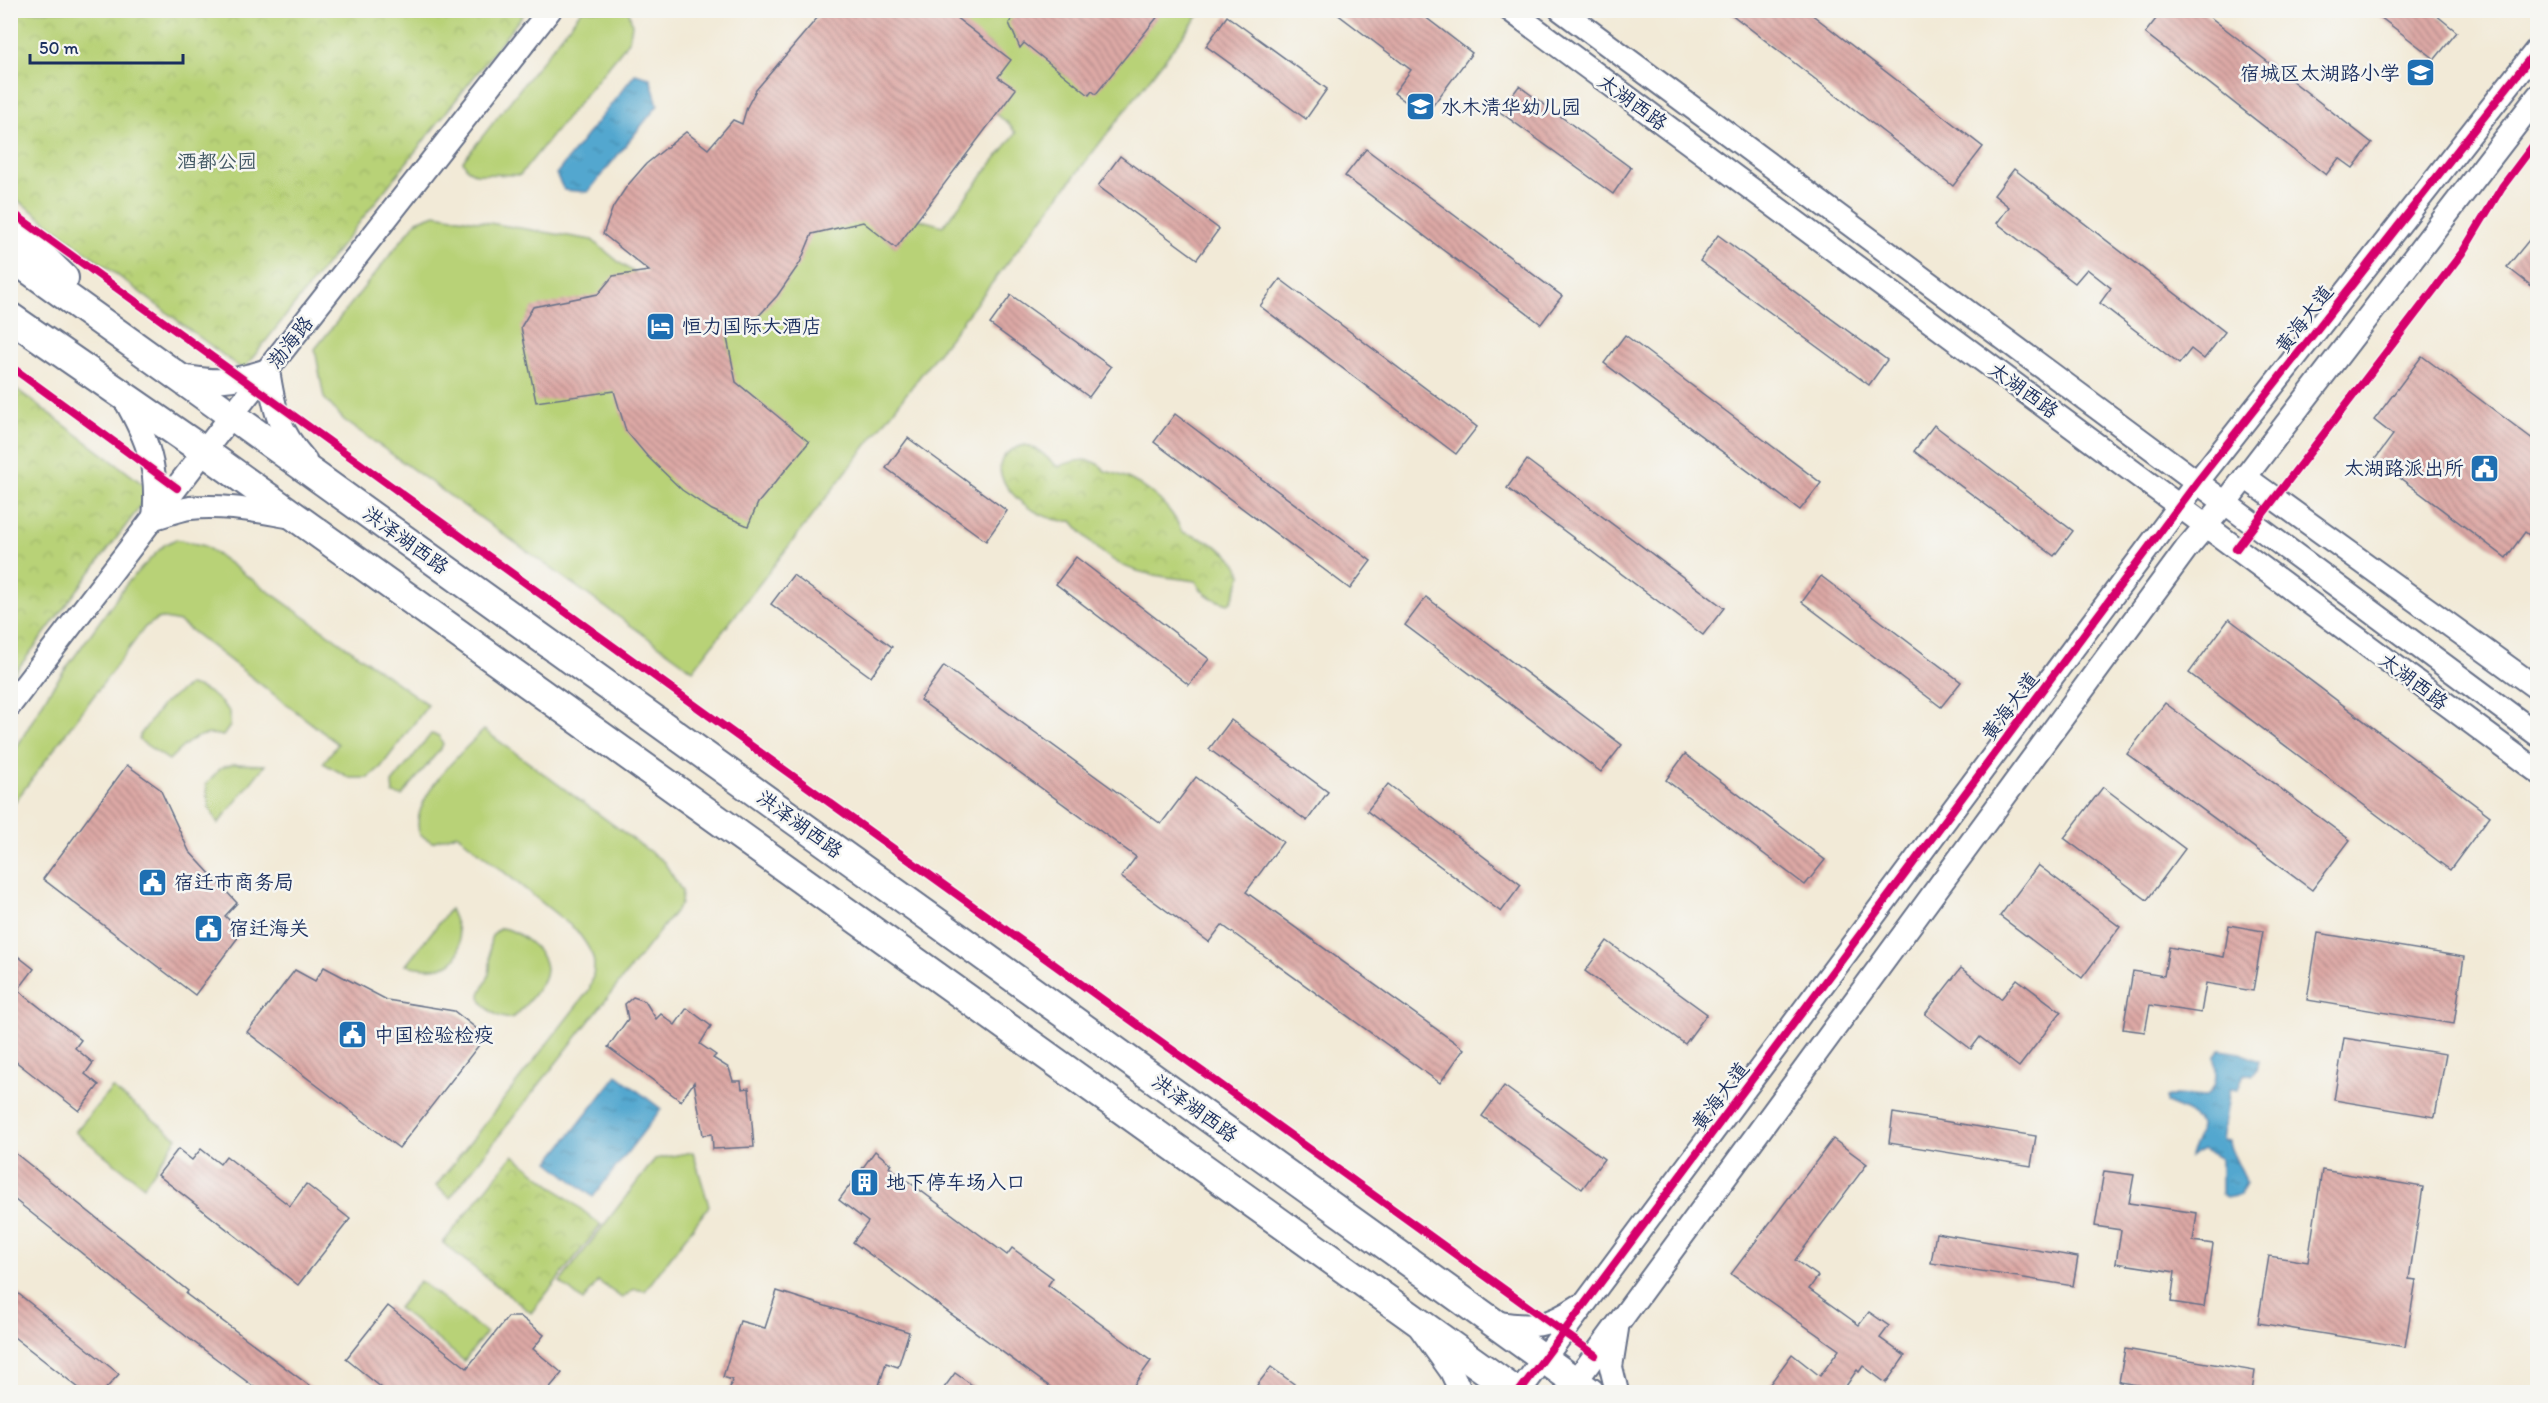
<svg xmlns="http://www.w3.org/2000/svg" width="2548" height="1403" font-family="Itim,'LXGW WenKai TC',sans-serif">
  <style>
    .green { fill: #b8d277; stroke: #6a806a; stroke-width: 1.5 }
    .park { fill: url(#park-crowns); stroke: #6a806a; stroke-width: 1.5 }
    .water { fill: url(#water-ripples); stroke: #376b96; stroke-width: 1.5 }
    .building { fill: url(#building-back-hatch) }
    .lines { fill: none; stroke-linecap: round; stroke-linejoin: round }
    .minor-casing { stroke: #667088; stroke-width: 26 }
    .major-casing { stroke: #667088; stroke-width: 32 }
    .minor { stroke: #fff; stroke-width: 22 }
    .major { stroke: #fff; stroke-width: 28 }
    .cycleway-casing { stroke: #f6f6f2; stroke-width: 11 }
    .cycleway { stroke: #d6006c; stroke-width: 8 }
    .labels { text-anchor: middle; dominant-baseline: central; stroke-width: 5; stroke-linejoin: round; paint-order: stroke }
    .poi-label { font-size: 20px; fill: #1b2f5e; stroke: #f6f6f2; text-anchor: start }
    .street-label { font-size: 20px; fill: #1b2f5e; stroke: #f6f6f2 }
    .park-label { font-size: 20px; fill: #425864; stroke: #f6f6f2 }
  </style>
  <defs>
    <pattern id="park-crowns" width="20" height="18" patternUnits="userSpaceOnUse" patternTransform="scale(1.5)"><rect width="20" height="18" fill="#b8d277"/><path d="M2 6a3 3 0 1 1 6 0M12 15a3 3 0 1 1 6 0" fill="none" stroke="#9eb569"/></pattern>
    <pattern id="water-ripples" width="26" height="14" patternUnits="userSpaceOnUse" patternTransform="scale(1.5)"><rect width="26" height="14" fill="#53a7cf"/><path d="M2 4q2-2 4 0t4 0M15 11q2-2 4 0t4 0" fill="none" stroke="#4488ab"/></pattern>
    <pattern id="building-back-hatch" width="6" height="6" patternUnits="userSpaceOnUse" patternTransform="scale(1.5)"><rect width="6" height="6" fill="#dda9a5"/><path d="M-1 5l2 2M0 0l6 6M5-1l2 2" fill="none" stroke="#b28a8a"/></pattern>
  </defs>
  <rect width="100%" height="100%" fill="#f6f6f2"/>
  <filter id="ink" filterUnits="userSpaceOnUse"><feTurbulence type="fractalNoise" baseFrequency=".0167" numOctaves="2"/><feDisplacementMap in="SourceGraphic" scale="12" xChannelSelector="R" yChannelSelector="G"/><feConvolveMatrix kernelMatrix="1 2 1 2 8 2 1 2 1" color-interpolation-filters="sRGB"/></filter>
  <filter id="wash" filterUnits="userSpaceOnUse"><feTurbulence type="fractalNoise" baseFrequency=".008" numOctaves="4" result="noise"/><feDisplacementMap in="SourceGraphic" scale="24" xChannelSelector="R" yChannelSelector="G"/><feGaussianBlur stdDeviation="1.35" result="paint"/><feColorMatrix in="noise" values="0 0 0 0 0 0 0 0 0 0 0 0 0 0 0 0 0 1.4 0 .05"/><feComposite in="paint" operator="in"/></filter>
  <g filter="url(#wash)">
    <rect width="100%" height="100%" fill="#f2ead7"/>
    <!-- green -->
    <g class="green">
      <polygon points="582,10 629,11 632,25 629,41 520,175 476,174 467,169 463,161"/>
      <polygon points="846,11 1202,11 693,670 344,420 324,398 315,349 417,221 435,214 592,240 620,263 686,307 845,199 943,226 1016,133 1007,122"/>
      <polygon points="176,539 205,546 428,705 381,767 368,778 350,778 323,763 338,744 180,622 159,618 145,627 11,807 11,757 49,692 128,582 164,545"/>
      <path d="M189 685C207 688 218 699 230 712V726L223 736C199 729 185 744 169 760L139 740 140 735 163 704Z"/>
      <path d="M484 730 664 862 682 891 681 904 450 1198 436 1186 589 990C599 962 594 953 576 930L457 834 432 842 420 835C407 802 461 752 484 730Z"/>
      <polygon points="431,734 439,736 443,744 441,748 402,796 393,794 392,783"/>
      <polygon points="234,764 265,765 218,824 209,807 206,784 221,768"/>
      <path d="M450 909C471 955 458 976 406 965Z"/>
      <path d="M501 928C512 929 520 935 529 942 556 964 547 980 527 1003 522 1008 518 1016 510 1018 500 1020 480 1006 480 995 481 989 488 981 489 974 492 962 488 949 491 938 493 933 496 931 501 928Z"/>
      <polygon points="112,1088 177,1138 144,1186 75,1132"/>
      <polygon points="693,1152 709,1206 645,1291 635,1289 622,1298 598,1281 583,1301 560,1282 655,1159"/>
      <polygon points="420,1281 486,1333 464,1361 398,1308"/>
    </g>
    <!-- park -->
    <g class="park">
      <polygon points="10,11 526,11 243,370 11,195"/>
      <polygon points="10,384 152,491 11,678 10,678"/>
      <path d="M1025 445 1038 450 1058 467C1073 460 1094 455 1105 471 1137 477 1170 502 1182 532 1206 539 1233 550 1242 575L1231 602 1228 604C1214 600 1202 595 1196 581 1134 573 1114 572 1072 521 1029 525 964 460 1025 445Z"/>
      <polygon points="513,1155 601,1225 531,1313 443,1243"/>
    </g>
    <!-- water -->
    <g class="water">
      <polygon points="635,74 650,78 658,105 588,192 564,190 556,174"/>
      <path d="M2220 1050 2241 1053 2259 1061 2257 1070 2253 1075 2244 1073 2238 1090 2230 1089 2222 1140 2229 1141C2230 1158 2244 1167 2246 1183L2240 1195 2226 1198 2221 1194V1159L2203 1149 2189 1157 2199 1133 2200 1124 2188 1112 2166 1103V1098L2175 1095 2206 1097C2219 1086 2216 1072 2215 1056Z"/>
      <polygon points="617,1075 661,1109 593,1197 549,1162"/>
    </g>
    <g id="blocks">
      <!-- building -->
      <g class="building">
        <polygon points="824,10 946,10 1011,60 998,77 1016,89 896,248 863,222 812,234 800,263 777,296 754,321 727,338 736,382 809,442 758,503 748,526 712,510 682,490 647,456 626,431 614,391 536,402 521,327 533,307 598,294 613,276 649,271 603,234 613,207 627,186 646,164 686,132 708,149 733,120 742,124 747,107 756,90"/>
        <polygon points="1018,10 1163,10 1096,94 1092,91 1089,95 1024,43 1020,48 1009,23"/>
        <polygon points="1332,10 1416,10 1472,53 1425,116 1394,93 1411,70"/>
        <polygon points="1726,10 1806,10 1983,147 1953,186"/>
        <polygon points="2163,10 2201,10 2372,143 2353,168 2339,158 2326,175 2145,33"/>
        <polygon points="2371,10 2430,10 2457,32 2435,59"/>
        <polygon points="1227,16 1327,89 1306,119 1206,46"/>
        <polygon points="1519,86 1631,168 1613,194 1500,112"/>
        <polygon points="1366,149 1562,296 1541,324 1345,176"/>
        <polygon points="1120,156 1219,229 1197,259 1098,186"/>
        <polygon points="2014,169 2225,332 2204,359 2191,349 2179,364 2100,303 2111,288 2087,269 2075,283 1997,223 2009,207 1994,195"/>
        <polygon points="2538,229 2538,291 2507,267"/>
        <polygon points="1718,235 1887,360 1869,385 1700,261"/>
        <polygon points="1280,279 1477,427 1456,454 1260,306"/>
        <polygon points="1011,295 1111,367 1089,397 990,324"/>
        <polygon points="1625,335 1821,483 1800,510 1604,363"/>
        <polygon points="2422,356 2538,443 2538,542 2525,532 2506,558 2375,459 2393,435 2374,420"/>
        <polygon points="1175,414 1371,561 1350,589 1154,442"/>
        <polygon points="1934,425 2073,531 2054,556 1914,451"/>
        <polygon points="908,438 1007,511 986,541 886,468"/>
        <polygon points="1527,460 1724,608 1703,635 1507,488"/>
        <polygon points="1076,557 1209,659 1189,685 1056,584"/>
        <polygon points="793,575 892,647 871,677 771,604"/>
        <polygon points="1821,576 1961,682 1941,707 1802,602"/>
        <polygon points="1426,597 1622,745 1601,772 1405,625"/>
        <polygon points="2229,619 2490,816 2450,870 2189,673"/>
        <polygon points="944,666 1161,824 1196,777 1283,842 1246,892 1464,1049 1440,1083 1222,925 1209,942 1121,877 1136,857 920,700"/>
        <polygon points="2165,703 2350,840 2312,890 2127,754"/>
        <polygon points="1231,720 1328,792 1307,821 1209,749"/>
        <polygon points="1685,754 1825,860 1805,885 1666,780"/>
        <polygon points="127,765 160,789 189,851 237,903 225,916 242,932 195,995 43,879"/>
        <polygon points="1388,784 1521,885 1501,912 1367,811"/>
        <polygon points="2103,787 2185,849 2147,900 2064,838"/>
        <polygon points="2038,865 2120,927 2082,978 2000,916"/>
        <polygon points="2229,925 2263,931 2253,991 2206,983 2201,1013 2150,1005 2145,1032 2123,1029 2133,971 2164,976 2169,947 2224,957"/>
        <polygon points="2318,933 2464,957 2454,1024 2307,1000"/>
        <polygon points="1607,941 1707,1014 1685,1044 1585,971"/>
        <polygon points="10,950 34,969 18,990 81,1040 75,1048 93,1063 85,1074 99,1085 79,1111 10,1057"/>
        <polygon points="324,967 387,1000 454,1011 486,1036 399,1148 247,1032 295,970 315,981"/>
        <polygon points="1961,968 2001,999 2017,979 2061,1012 2019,1067 1980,1037 1971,1049 1925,1014"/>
        <polygon points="633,997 645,1001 656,1019 661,1014 675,1025 687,1008 711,1026 700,1044 716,1055 713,1058 729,1068 733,1081 741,1081 742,1089 749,1088 754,1147 713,1149 712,1134 703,1135 694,1082 681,1101 608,1047 628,1019 625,1004"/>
        <polygon points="2344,1038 2446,1054 2435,1117 2334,1100"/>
        <polygon points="1504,1086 1604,1159 1582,1189 1482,1116"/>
        <polygon points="1893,1113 2036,1136 2031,1166 1889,1143"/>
        <polygon points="1833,1139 1867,1164 1795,1260 1818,1276 1809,1289 1859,1325 1869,1312 1889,1326 1880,1338 1905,1356 1886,1383 1863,1366 1859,1372 1857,1370 1842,1392 1764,1392 1792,1354 1820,1376 1839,1350 1731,1274"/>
        <polygon points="10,1149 188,1291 186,1294 318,1392 261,1392 187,1337 10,1196"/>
        <polygon points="178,1149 192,1160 201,1149 220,1164 226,1156 290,1206 306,1184 350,1219 298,1285 158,1175"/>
        <polygon points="875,1151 891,1164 889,1167 1007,1255 1012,1248 1053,1278 1048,1285 1151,1361 1129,1392 1057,1392 853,1242 868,1222 839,1200"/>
        <polygon points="2322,1170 2423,1187 2409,1279 2416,1280 2405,1347 2258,1323 2269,1256 2308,1262"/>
        <polygon points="2104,1171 2134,1175 2129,1203 2197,1213 2193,1241 2213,1244 2204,1307 2171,1302 2175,1272 2116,1263 2121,1230 2095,1226"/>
        <polygon points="1936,1233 2078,1257 2073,1286 1931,1263"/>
        <polygon points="10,1287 119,1374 103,1392 84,1392 10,1334"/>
        <polygon points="777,1291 909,1332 898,1367 886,1363 877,1392 729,1392 732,1380 723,1377 740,1321 765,1328"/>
        <polygon points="388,1306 467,1368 508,1317 521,1317 544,1335 533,1349 562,1373 546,1392 387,1392 346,1359"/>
        <polygon points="2125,1349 2255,1371 2252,1392 2181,1392 2119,1382"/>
        <polygon points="1271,1367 1305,1392 1266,1392 1257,1385"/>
        <polygon points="955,1373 982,1392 941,1392"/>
      </g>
    </g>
  </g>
  <g filter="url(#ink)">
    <use href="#blocks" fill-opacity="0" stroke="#667088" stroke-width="1.5"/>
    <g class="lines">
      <defs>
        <g id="minor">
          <polyline points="1510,10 2538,772"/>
          <polyline points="1561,10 2538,735"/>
          <path d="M181 376C219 383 230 382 268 370 274 409 278 430 305 460"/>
          <path d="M124 398C148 440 159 469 154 518 165 515 178 510 190 508 224 504 261 512 294 517"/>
          <polyline points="2245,477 2538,689"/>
          <polyline points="10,705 232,415 550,10"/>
          <path d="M1495 1322C1531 1329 1548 1327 1579 1306"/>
          <polyline points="1421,1329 1451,1371 1461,1392"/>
          <polyline points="1519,1392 2198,481 2538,48"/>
          <polyline points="1568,1392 2186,549 2226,502 2538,96"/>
          <polyline points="1617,1392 1611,1367 1617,1329"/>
        </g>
        <g id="major">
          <polyline points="10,226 64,278"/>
          <polyline points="10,256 1590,1392"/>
          <polyline points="10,317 205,452 1516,1392"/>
        </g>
      </defs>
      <!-- minor casing -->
      <use href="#minor" class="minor-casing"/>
      <!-- major casing -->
      <use href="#major" class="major-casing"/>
      <!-- minor -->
      <use href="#minor" class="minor"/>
      <!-- major -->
      <use href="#major" class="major"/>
      <defs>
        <g id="cycleway">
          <polyline points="10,211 1595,1355"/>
          <polyline points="10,366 177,488"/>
          <polyline points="2236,549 2462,253 2502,187 2538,139"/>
          <polyline points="1519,1392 2198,481 2538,48"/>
        </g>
      </defs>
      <!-- cycleway casing -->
      <use href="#cycleway" class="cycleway-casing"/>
      <!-- cycleway -->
      <use href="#cycleway" class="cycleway"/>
    </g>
  </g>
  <!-- icons -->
  <defs>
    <symbol id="school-square" viewBox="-11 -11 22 22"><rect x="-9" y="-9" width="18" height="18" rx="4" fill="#1f6fb2" stroke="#f6f6f2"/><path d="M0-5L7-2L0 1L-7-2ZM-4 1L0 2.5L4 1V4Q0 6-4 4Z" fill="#fff"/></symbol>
    <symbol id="hotel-square" viewBox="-11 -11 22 22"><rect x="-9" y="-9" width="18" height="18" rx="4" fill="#1f6fb2" stroke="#f6f6f2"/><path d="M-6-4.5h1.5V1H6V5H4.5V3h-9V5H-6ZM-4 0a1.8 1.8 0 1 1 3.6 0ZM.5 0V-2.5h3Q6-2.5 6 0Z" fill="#fff"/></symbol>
    <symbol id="civic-square" viewBox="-11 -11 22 22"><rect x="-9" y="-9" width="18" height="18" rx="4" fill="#1f6fb2" stroke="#f6f6f2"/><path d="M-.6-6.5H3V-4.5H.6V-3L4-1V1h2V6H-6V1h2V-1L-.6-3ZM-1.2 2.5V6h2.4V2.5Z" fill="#fff"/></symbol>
    <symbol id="building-square" viewBox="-11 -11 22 22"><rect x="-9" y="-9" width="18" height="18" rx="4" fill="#1f6fb2" stroke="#f6f6f2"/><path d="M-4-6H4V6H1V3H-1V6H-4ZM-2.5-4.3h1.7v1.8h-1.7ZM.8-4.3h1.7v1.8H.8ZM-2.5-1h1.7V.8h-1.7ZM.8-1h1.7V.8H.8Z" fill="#fff"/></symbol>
  </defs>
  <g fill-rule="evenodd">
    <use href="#school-square" x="2404" y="56" width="33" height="33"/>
    <use href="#school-square" x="1404" y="90" width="33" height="33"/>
    <use href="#hotel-square" x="644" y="310" width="33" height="33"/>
    <use href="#civic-square" x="2468" y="452" width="33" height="33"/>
    <use href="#civic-square" x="136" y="866" width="33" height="33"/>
    <use href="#civic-square" x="192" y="912" width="33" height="33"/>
    <use href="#civic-square" x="336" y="1018" width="33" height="33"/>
    <use href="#building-square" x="848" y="1166" width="33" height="33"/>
  </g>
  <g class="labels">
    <!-- poi labels -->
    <g class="poi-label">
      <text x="2400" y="73" text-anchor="end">宿城区太湖路小学</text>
      <text x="1441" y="107">水木清华幼儿园</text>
      <text x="682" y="326">恒力国际大酒店</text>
      <text x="2464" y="468" text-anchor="end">太湖路派出所</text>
      <text x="174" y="882">宿迁市商务局</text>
      <text x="229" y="928">宿迁海关</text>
      <text x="374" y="1035">中国检验检疫</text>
      <text x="886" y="1182">地下停车场入口</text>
    </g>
    <!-- street labels -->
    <g class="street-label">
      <text transform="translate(1633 102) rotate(36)">太湖西路</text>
      <text transform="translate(2304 319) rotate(-52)">黄海大道</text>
      <text transform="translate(290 342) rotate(-52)">渤海路</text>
      <text transform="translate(2024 390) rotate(36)">太湖西路</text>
      <text transform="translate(406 540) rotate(36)">洪泽湖西路</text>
      <text transform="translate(2414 681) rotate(37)">太湖西路</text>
      <text transform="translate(2010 706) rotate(-53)">黄海大道</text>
      <text transform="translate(800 824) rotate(36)">洪泽湖西路</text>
      <text transform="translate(1720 1096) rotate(-53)">黄海大道</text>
      <text transform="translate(1195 1108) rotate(36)">洪泽湖西路</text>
    </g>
    <!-- park labels -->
    <g class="park-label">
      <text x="217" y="161">酒都公园</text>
    </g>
  </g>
  <!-- margin -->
  <rect width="2548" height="1403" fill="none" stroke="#f6f6f2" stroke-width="36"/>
  <!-- scale -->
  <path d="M30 54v9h153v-9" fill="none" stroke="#1b2f5e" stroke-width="3"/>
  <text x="39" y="54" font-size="18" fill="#1b2f5e" stroke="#f6f6f2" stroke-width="4.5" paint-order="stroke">50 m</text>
</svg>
